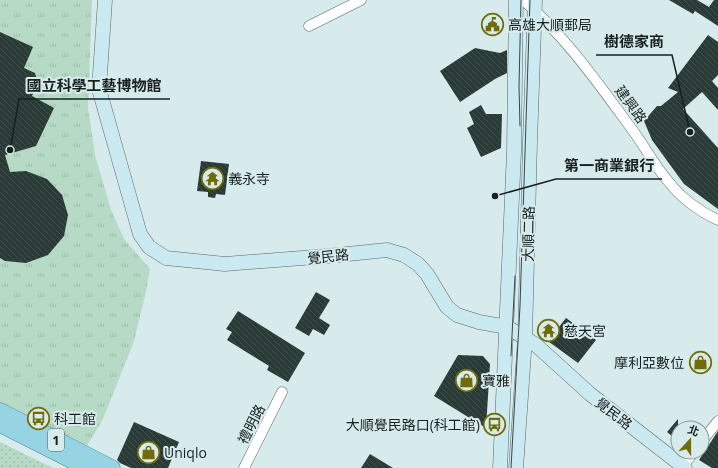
<svg xmlns="http://www.w3.org/2000/svg" width="718" height="468" font-family="'Open Sans','Noto Sans TC',sans-serif">
  <style>
    .grass { fill: url(#grass-dots) }
    .park { fill: url(#park-tufts) }
    .building { fill: url(#building-back-hatch) }
    .lines { fill: none; stroke-linecap: round; stroke-linejoin: round }
    .street-casing { stroke: #566768; stroke-width: 11 }
    .secondary-casing { stroke: #566768; stroke-width: 15 }
    .primary-casing { stroke: #3d8293; stroke-width: 17 }
    .street { stroke: #fff; stroke-width: 10 }
    .secondary { stroke: #cbe9f1; stroke-width: 14 }
    .primary { stroke: #97d4e3; stroke-width: 16 }
    .tram { stroke: #3a4444; stroke-width: 1 }
    .labels { text-anchor: middle; dominant-baseline: central; stroke-width: 4; stroke-linejoin: round; paint-order: stroke }
    .shield { fill: #d7ebec; stroke: #525d5d; stroke-width: 1 }
    .shield-label { font-size: 13px; font-weight: bold; fill: #192020 }
    .poi-label { font-size: 14px; fill: #192020; stroke: #d7ebec; text-anchor: start }
    .street-label { font-size: 14px; fill: #192020; stroke: #d7ebec }
    .leader { fill: none; stroke: #192020; stroke-width: 1.5 }
    .callout-dot { fill: #192020; stroke: #d7ebec; stroke-width: 1.5 }
    .callout-label { font-size: 15px; text-anchor: middle; font-weight: bold; fill: #192020; stroke: #d7ebec; stroke-width: 4; stroke-linejoin: round; paint-order: stroke }
  </style>
  <defs>
    <pattern id="grass-dots" width="8" height="8" patternUnits="userSpaceOnUse"><rect width="8" height="8" fill="#b6dac6"/><path d="M2 2h.1M6 6h.1" fill="none" stroke="#9cbbaa" stroke-width="1.8" stroke-linecap="round"/></pattern>
    <pattern id="park-tufts" width="24" height="20" patternUnits="userSpaceOnUse"><rect width="24" height="20" fill="#b6dac6"/><path d="M3 7l-1-3M5 7V3M7 7l1-3M15 17l-1-3M17 17v-4M19 17l1-3" fill="none" stroke="#9cbbaa"/></pattern>
    <pattern id="building-back-hatch" width="6" height="6" patternUnits="userSpaceOnUse"><rect width="6" height="6" fill="#2a3a36"/><path d="M-1 5l2 2M0 0l6 6M5-1l2 2" fill="none" stroke="#404e4a"/></pattern>
  </defs>
  <rect width="100%" height="100%" fill="#d7ebec"/>
  <!-- grass -->
  <polygon class="grass" points="0,442 53,468 0,468"/>
  <!-- park -->
  <polygon class="park" points="0,0 92,0 88,108 95,155 111,210 124,239 150,269 145,296 134,341 103,419 80,458 0,421"/>
  <!-- building -->
  <g class="building">
    <polygon points="669,0 697,0 709,7 714,0 718,0 718,26 695,11 693,14"/>
    <polygon points="0,32 33,47 24,68 35,73 38,83 32,96 54,108 36,146 5,155 10,172 26,171 47,179 62,195 68,215 64,236 48,255 26,263 5,261 0,258"/>
    <polygon points="708,35 718,42 718,75 712,81 718,88 718,110 702,92 683,109 718,148 718,209 684,184 652,140 644,121 657,106 661,106 678,92 668,88"/>
    <polygon points="475,48 500,53 507,50 507,73 495,79 460,102 440,71"/>
    <polygon points="481,105 486,114 502,114 501,148 481,157 467,128 474,124 469,112"/>
    <polygon points="201,161 229,164 225,195 216,194 215,198 208,197 208,192 197,191"/>
    <polygon points="316,292 330,300 319,318 330,325 324,335 313,329 309,336 295,328"/>
    <polygon points="238,311 305,353 288,382 267,370 269,366 227,340 232,332 226,329"/>
    <polygon points="566,318 596,340 578,363 541,336 540,329 543,329 542,323 554,321 555,332"/>
    <polygon points="458,355 483,356 490,364 486,428 434,396"/>
    <polygon points="678,419 678,441 667,432"/>
    <polygon points="134,422 179,442 168,468 131,468 120,463 117,460"/>
    <polygon points="718,431 718,468 712,468 699,460"/>
    <polygon points="370,454 393,468 361,468"/>
  </g>
  <g class="lines">
    <defs>
      <g id="street">
        <path d="M523 0C566 37 598 83 631 128 644 145 654 165 668 181 680 197 700 212 718 220"/>
        <polyline points="309,26 361,0"/>
        <polyline points="702,441 718,421"/>
        <polyline points="244,468 282,392"/>
        <polyline points="681,468 694,452"/>
      </g>
      <g id="secondary">
        <polyline points="105,0 99,89 140,234 149,247 166,258 225,264 328,256 387,250 404,255 418,264 427,274 447,307 457,315 479,322 507,327 525,338 536,345 590,394 685,468"/>
        <polyline points="500,468 514,152 516,0"/>
        <polyline points="516,468 525,338 530,142 535,0"/>
      </g>
      <g id="primary">
        <polyline points="0,411 112,468"/>
        <polyline points="0,424 87,468"/>
      </g>
    </defs>
    <!-- street casing -->
    <use href="#street" class="street-casing"/>
    <!-- secondary casing -->
    <use href="#secondary" class="secondary-casing"/>
    <!-- primary casing -->
    <use href="#primary" class="primary-casing"/>
    <!-- street -->
    <use href="#street" class="street"/>
    <!-- secondary -->
    <use href="#secondary" class="secondary"/>
    <!-- primary -->
    <use href="#primary" class="primary"/>
    <!-- tram -->
    <g class="tram">
      <polyline points="520,126 519,86 521,0"/>
      <polyline points="511,356 515,276"/>
      <polyline points="511,468 520,306 530,0"/>
    </g>
  </g>
  <!-- icons -->
  <defs>
    <symbol id="civic-ring" viewBox="-11 -11 22 22"><circle r="9.5" fill="#d7ebec" stroke="#726c08" stroke-width="1.5"/><path d="M-.6-6.5H3V-4.5H.6V-3L4-1V1h2V6H-6V1h2V-1L-.6-3ZM-1.2 2.5V6h2.4V2.5Z" fill="#726c08"/></symbol>
    <symbol id="temple-ring" viewBox="-11 -11 22 22"><circle r="9.5" fill="#d7ebec" stroke="#726c08" stroke-width="1.5"/><path d="M0-6L5-2H3V0L6.5 2.5H4V6H1.5V3h-3V6H-4V2.5H-6.5L-3 0V-2H-5Z" fill="#726c08"/></symbol>
    <symbol id="shop-ring" viewBox="-11 -11 22 22"><circle r="9.5" fill="#d7ebec" stroke="#726c08" stroke-width="1.5"/><path d="M-5-2.5h2.3a2.7 3.5 0 0 1 5.4 0H5L5.5 6h-11ZM-1.5-2.5h3a1.5 2.3 0 0 0-3 0Z" fill="#726c08"/></symbol>
    <symbol id="bus-ring" viewBox="-11 -11 22 22"><circle r="9.5" fill="#d7ebec" stroke="#726c08" stroke-width="1.5"/><path d="M-5-6H5V4H4V6H2V4H-2V6H-4V4H-5ZM-3.5-4V0h7V-4ZM-3.5 1.2v1.5H-2V1.2ZM2 1.2v1.5H3.5V1.2Z" fill="#726c08"/></symbol>
  </defs>
  <g fill-rule="evenodd">
    <use href="#civic-ring" x="480" y="12" width="25" height="25"/>
    <use href="#temple-ring" x="200" y="166" width="25" height="25"/>
    <use href="#temple-ring" x="536" y="318" width="25" height="25"/>
    <use href="#shop-ring" x="688" y="350" width="25" height="25"/>
    <use href="#shop-ring" x="454" y="368" width="25" height="25"/>
    <use href="#bus-ring" x="26" y="406" width="25" height="25"/>
    <use href="#bus-ring" x="482" y="412" width="25" height="25"/>
    <use href="#shop-ring" x="136" y="440" width="25" height="25"/>
  </g>
  <g class="labels">
    <!-- shield labels -->
    <rect class="shield" x="48" y="429" width="16" height="22" rx="3"/>
    <g class="shield-label">
      <text x="56" y="440">1</text>
    </g>
    <!-- poi labels -->
    <g class="poi-label">
      <text x="508" y="24">高雄大順郵局</text>
      <text x="228" y="178">義永寺</text>
      <text x="564" y="330">慈天宮</text>
      <text x="684" y="362" text-anchor="end">摩利亞數位</text>
      <text x="482" y="380">寶雅</text>
      <text x="54" y="418">科工館</text>
      <text x="480" y="424" text-anchor="end">大順覺民路口(科工館)</text>
      <text x="164" y="452">Uniqlo</text>
    </g>
    <!-- street labels -->
    <g class="street-label">
      <text transform="translate(631 104) rotate(54)">建興路</text>
      <text transform="translate(528 234) rotate(-89)">大順二路</text>
      <text transform="translate(328 256) rotate(-6)">覺民路</text>
      <text transform="translate(614 413) rotate(38)">覺民路</text>
      <text transform="translate(251 424) rotate(-63)">禮明路</text>
    </g>
  </g>
  <!-- callouts -->
  <path class="leader" d="M690 132L672 55H596M10 150L19 99H170M495 196L556 179H662"/>
  <g class="callout-dot">
    <circle cx="690" cy="132" r="4"/>
    <circle cx="10" cy="150" r="4"/>
    <circle cx="495" cy="196" r="4"/>
  </g>
  <g class="callout-label">
    <text x="634" y="47">樹德家商</text>
    <text x="94" y="91">國立科學工藝博物館</text>
    <text x="609" y="171">第一商業銀行</text>
  </g>
  <!-- north arrow -->
  <g transform="translate(690 440) rotate(21)"><circle r="19" fill="#d7ebec" stroke="#8b9a9a"/>
  <path d="M0-3L7 15L0 10L-7 15Z" fill="#726c08"/>
  <text y="-6" font-size="11" font-weight="bold" text-anchor="middle" fill="#192020">北</text>
  </g>
</svg>
